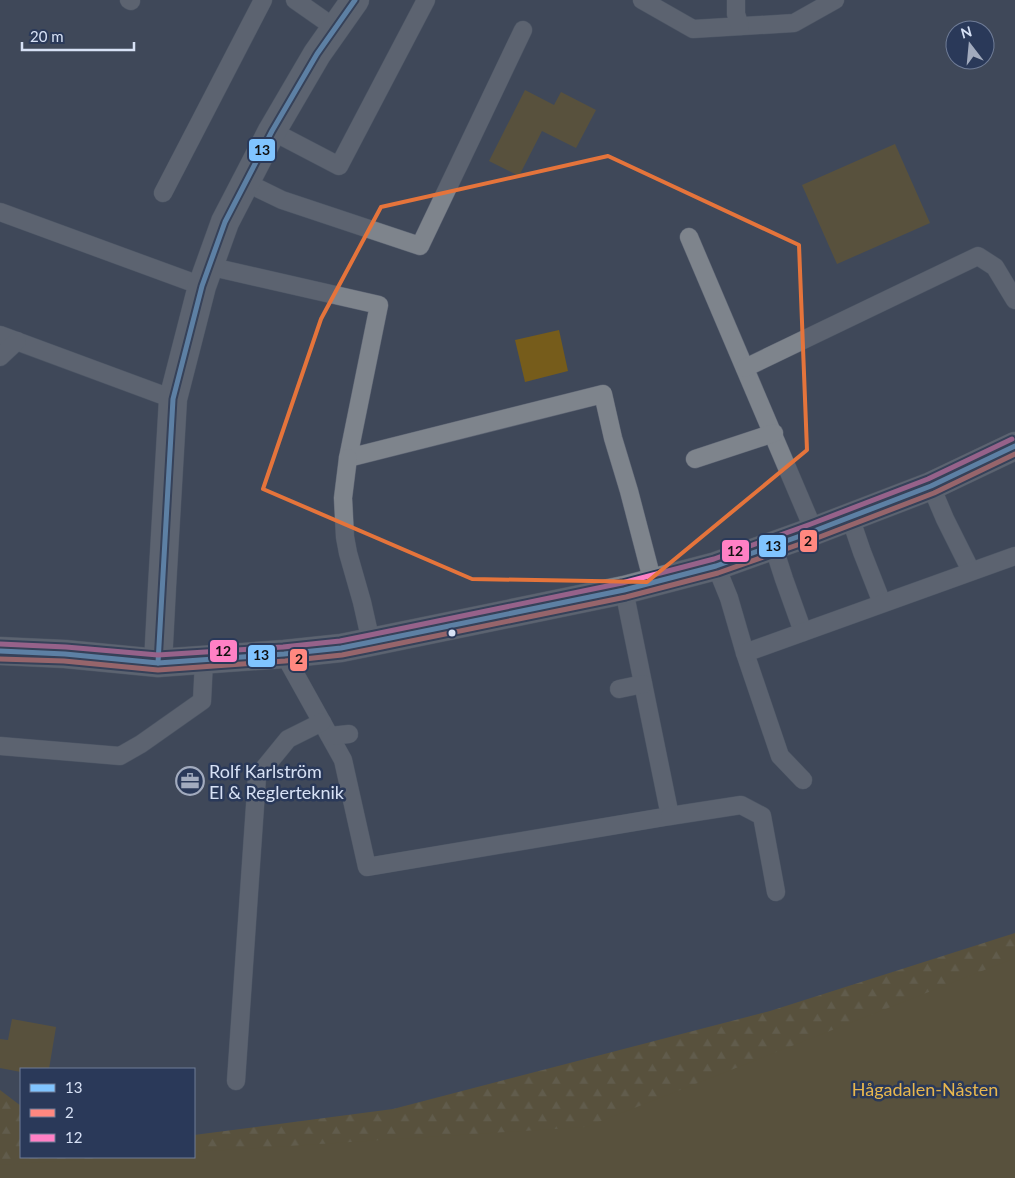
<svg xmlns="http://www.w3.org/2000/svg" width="1015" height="1178" font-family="Lato,sans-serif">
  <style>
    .forest { fill: url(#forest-firs) }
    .park { fill: #765c1b }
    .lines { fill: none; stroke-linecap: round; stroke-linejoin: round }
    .lane-casing { stroke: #5d6473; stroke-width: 19 }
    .street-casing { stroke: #5d6473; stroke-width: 29 }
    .lane { stroke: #7e848c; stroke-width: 18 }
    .street { stroke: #7e848c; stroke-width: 28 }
    .bus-1-casing { stroke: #2a3959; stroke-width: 9 }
    .bus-2-casing { stroke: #2a3959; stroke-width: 9 }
    .bus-3-casing { stroke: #2a3959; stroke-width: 9 }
    .bus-1 { stroke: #80c4ff; stroke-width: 5 }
    .bus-2 { stroke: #ff8880; stroke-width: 5 }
    .bus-3 { stroke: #ff80c5; stroke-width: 5 }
    .marked { fill: none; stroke: #e5743b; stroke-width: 4; stroke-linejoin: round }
    .bus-dot { fill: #d7e1f5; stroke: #2a3959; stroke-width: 2 }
    .labels { text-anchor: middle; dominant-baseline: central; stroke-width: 5; stroke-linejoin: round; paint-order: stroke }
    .poi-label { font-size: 18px; fill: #d7e1f5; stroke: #2a3959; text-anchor: start }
    .park-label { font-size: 18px; fill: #e8b74e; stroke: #2a3959 }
    .line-badge { stroke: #2a3959; stroke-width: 2 }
    .pale-badge-label { font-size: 14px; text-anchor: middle; font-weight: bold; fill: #111 }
  </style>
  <defs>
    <pattern id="forest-firs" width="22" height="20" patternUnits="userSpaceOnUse" patternTransform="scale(1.25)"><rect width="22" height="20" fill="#765c1b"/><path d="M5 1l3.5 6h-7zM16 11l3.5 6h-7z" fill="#89733d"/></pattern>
  </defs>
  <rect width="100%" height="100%" fill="#3f4859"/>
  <!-- forest -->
  <polygon class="forest" points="1015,933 1015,1178 0,1178 0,1090 21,1106 21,1157 194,1157 194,1135 393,1109 770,1011"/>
  <!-- park -->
  <g class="park">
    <polygon points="525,90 554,105 561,92 596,110 576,148 542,131 519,176 489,161"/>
    <polygon points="895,144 930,223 837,264 802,185"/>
    <polygon points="559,330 568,371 525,382 515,340"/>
    <polygon points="1015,958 1015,1178 0,1178 0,1165 123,1157 194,1157 194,1152 586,1127"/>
    <polygon points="12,1019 56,1027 49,1069 21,1069 21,1072 0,1068 0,1039 8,1040"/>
  </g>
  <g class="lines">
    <defs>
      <g id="lane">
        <polyline points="129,0 131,1"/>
        <polyline points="295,0 335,28"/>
        <polyline points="642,0 693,29 794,23 835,0"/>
        <polyline points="736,0 736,14 740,26"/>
        <polyline points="272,131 339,166 426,0"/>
        <polyline points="245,182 282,200 420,246 523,30"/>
        <polyline points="163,193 263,0"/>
        <polyline points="0,212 202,286"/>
        <polyline points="689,237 814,531"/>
        <polyline points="208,266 379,305 348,458 603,394 613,438 629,491 653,583"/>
        <polyline points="0,335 173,399"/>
        <polyline points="0,357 17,341"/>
        <polyline points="745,368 978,256 995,267 1015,300"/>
        <polyline points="348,458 343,498 345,537 348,553 362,602 371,642"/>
        <polyline points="695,459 774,433"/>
        <polyline points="931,486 945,519 971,571"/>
        <polyline points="850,517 862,552 882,603"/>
        <polyline points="773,545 784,579 803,632"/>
        <polyline points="716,566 729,598 745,653 780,756 803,780"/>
        <polyline points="745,653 1015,556"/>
        <polyline points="284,654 343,760 367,867 670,816 624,590"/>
        <polyline points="619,689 643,684"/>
        <polyline points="330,736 349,734"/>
        <polyline points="0,746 120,756 141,744 202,701 204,661"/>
        <polyline points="670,816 741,805 762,816 776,892"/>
        <polyline points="236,1081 257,777 288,739 322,722"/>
      </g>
      <g id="street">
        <polyline points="0,651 65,654 158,663 284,654 341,648 371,642 624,590 716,566 814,531 931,486 1015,446"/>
        <polyline points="158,663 162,587 173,399 202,286 225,222 272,131 317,54 355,0"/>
      </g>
    </defs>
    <!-- lane casing -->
    <use href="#lane" class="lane-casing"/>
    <!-- street casing -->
    <use href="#street" class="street-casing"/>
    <!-- lane -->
    <use href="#lane" class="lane"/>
    <!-- street -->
    <use href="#street" class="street"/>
    <defs>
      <g id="bus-1">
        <polyline points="0,651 65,654 158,663 284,654 341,648 371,642 624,590 716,566 814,531 931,486 1015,446"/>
        <polyline points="158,663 173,399 202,286 225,222 272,131 317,54 355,0"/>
      </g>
      <polyline id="bus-2" points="0,659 64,661 158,670 285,661 342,655 372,649 626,597 718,573 817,538 934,493 1015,454"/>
      <polyline id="bus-3" points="0,644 66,647 158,655 283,647 340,641 370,635 622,583 714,559 811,524 928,479 1012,439"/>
    </defs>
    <!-- bus-1 casing -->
    <use href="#bus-1" class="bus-1-casing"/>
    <!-- bus-2 casing -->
    <use href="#bus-2" class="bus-2-casing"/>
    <!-- bus-3 casing -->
    <use href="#bus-3" class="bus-3-casing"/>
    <!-- bus-1 -->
    <use href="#bus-1" class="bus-1"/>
    <!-- bus-2 -->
    <use href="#bus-2" class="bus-2"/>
    <!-- bus-3 -->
    <use href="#bus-3" class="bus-3"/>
  </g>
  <!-- marked area -->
  <path d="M0 0H1015V1178H0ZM608 156 799 245 807 450 647 582 472 579 263 489 321 319 381 207Z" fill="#3f4859" fill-opacity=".55" fill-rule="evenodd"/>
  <path class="marked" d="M608 156 799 245 807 450 647 582 472 579 263 489 321 319 381 207Z"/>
  <!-- icons -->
  <defs>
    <symbol id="office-ring" viewBox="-11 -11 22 22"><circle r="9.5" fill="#2a3959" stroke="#a2abbe" stroke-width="1.5"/><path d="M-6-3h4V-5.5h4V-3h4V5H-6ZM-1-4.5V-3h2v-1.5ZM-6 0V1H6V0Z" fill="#a2abbe"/></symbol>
  </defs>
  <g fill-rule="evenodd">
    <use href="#office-ring" x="174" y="765" width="32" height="32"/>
  </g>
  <!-- markers -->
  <circle class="bus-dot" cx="452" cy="633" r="4.5"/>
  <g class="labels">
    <!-- poi labels -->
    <g class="poi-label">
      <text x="209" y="771">Rolf Karlström<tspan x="209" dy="21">El &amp; Reglerteknik</tspan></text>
    </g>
    <!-- park labels -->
    <g class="park-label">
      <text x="925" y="1089">Hågadalen-Nåsten</text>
    </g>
  </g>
  <g class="line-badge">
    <rect x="248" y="138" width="28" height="24" rx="5" fill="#80c4ff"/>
    <rect x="799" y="529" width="19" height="24" rx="5" fill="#ff8880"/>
    <rect x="758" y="534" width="29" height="24" rx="5" fill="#80c4ff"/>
    <rect x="721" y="539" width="29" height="24" rx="5" fill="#ff80c5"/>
    <rect x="209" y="639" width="29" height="24" rx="5" fill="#ff80c5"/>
    <rect x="247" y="644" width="29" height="24" rx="5" fill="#80c4ff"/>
    <rect x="289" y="648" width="19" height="24" rx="5" fill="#ff8880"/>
  </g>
  <g class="pale-badge-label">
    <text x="262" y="155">13</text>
    <text x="808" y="546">2</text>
    <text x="773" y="551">13</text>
    <text x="735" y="556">12</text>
    <text x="223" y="656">12</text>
    <text x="261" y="660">13</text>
    <text x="299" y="664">2</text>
  </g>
  <!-- legend -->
  <rect x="20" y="1068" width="175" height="90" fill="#2a3959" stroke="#6f7c97"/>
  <rect x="30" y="1084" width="25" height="8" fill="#80c4ff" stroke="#6f7c97"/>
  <text x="65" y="1093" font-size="15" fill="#d7e1f5">13</text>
  <rect x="30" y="1109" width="25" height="8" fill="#ff8880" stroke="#6f7c97"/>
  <text x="65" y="1118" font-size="15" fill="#d7e1f5">2</text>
  <rect x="30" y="1134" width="25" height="8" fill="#ff80c5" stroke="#6f7c97"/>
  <text x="65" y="1143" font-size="15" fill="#d7e1f5">12</text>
  <!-- north arrow -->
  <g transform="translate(970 45) rotate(344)"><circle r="24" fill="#2a3959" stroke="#6f7c97"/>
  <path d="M0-4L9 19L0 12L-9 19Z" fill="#a2abbe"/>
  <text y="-8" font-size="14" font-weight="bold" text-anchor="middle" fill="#d7e1f5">N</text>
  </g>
  <!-- scale -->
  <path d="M22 42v8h112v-8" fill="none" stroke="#d7e1f5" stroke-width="2.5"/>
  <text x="30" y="42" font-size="15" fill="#d7e1f5" stroke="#2a3959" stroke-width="4" paint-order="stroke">20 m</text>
</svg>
